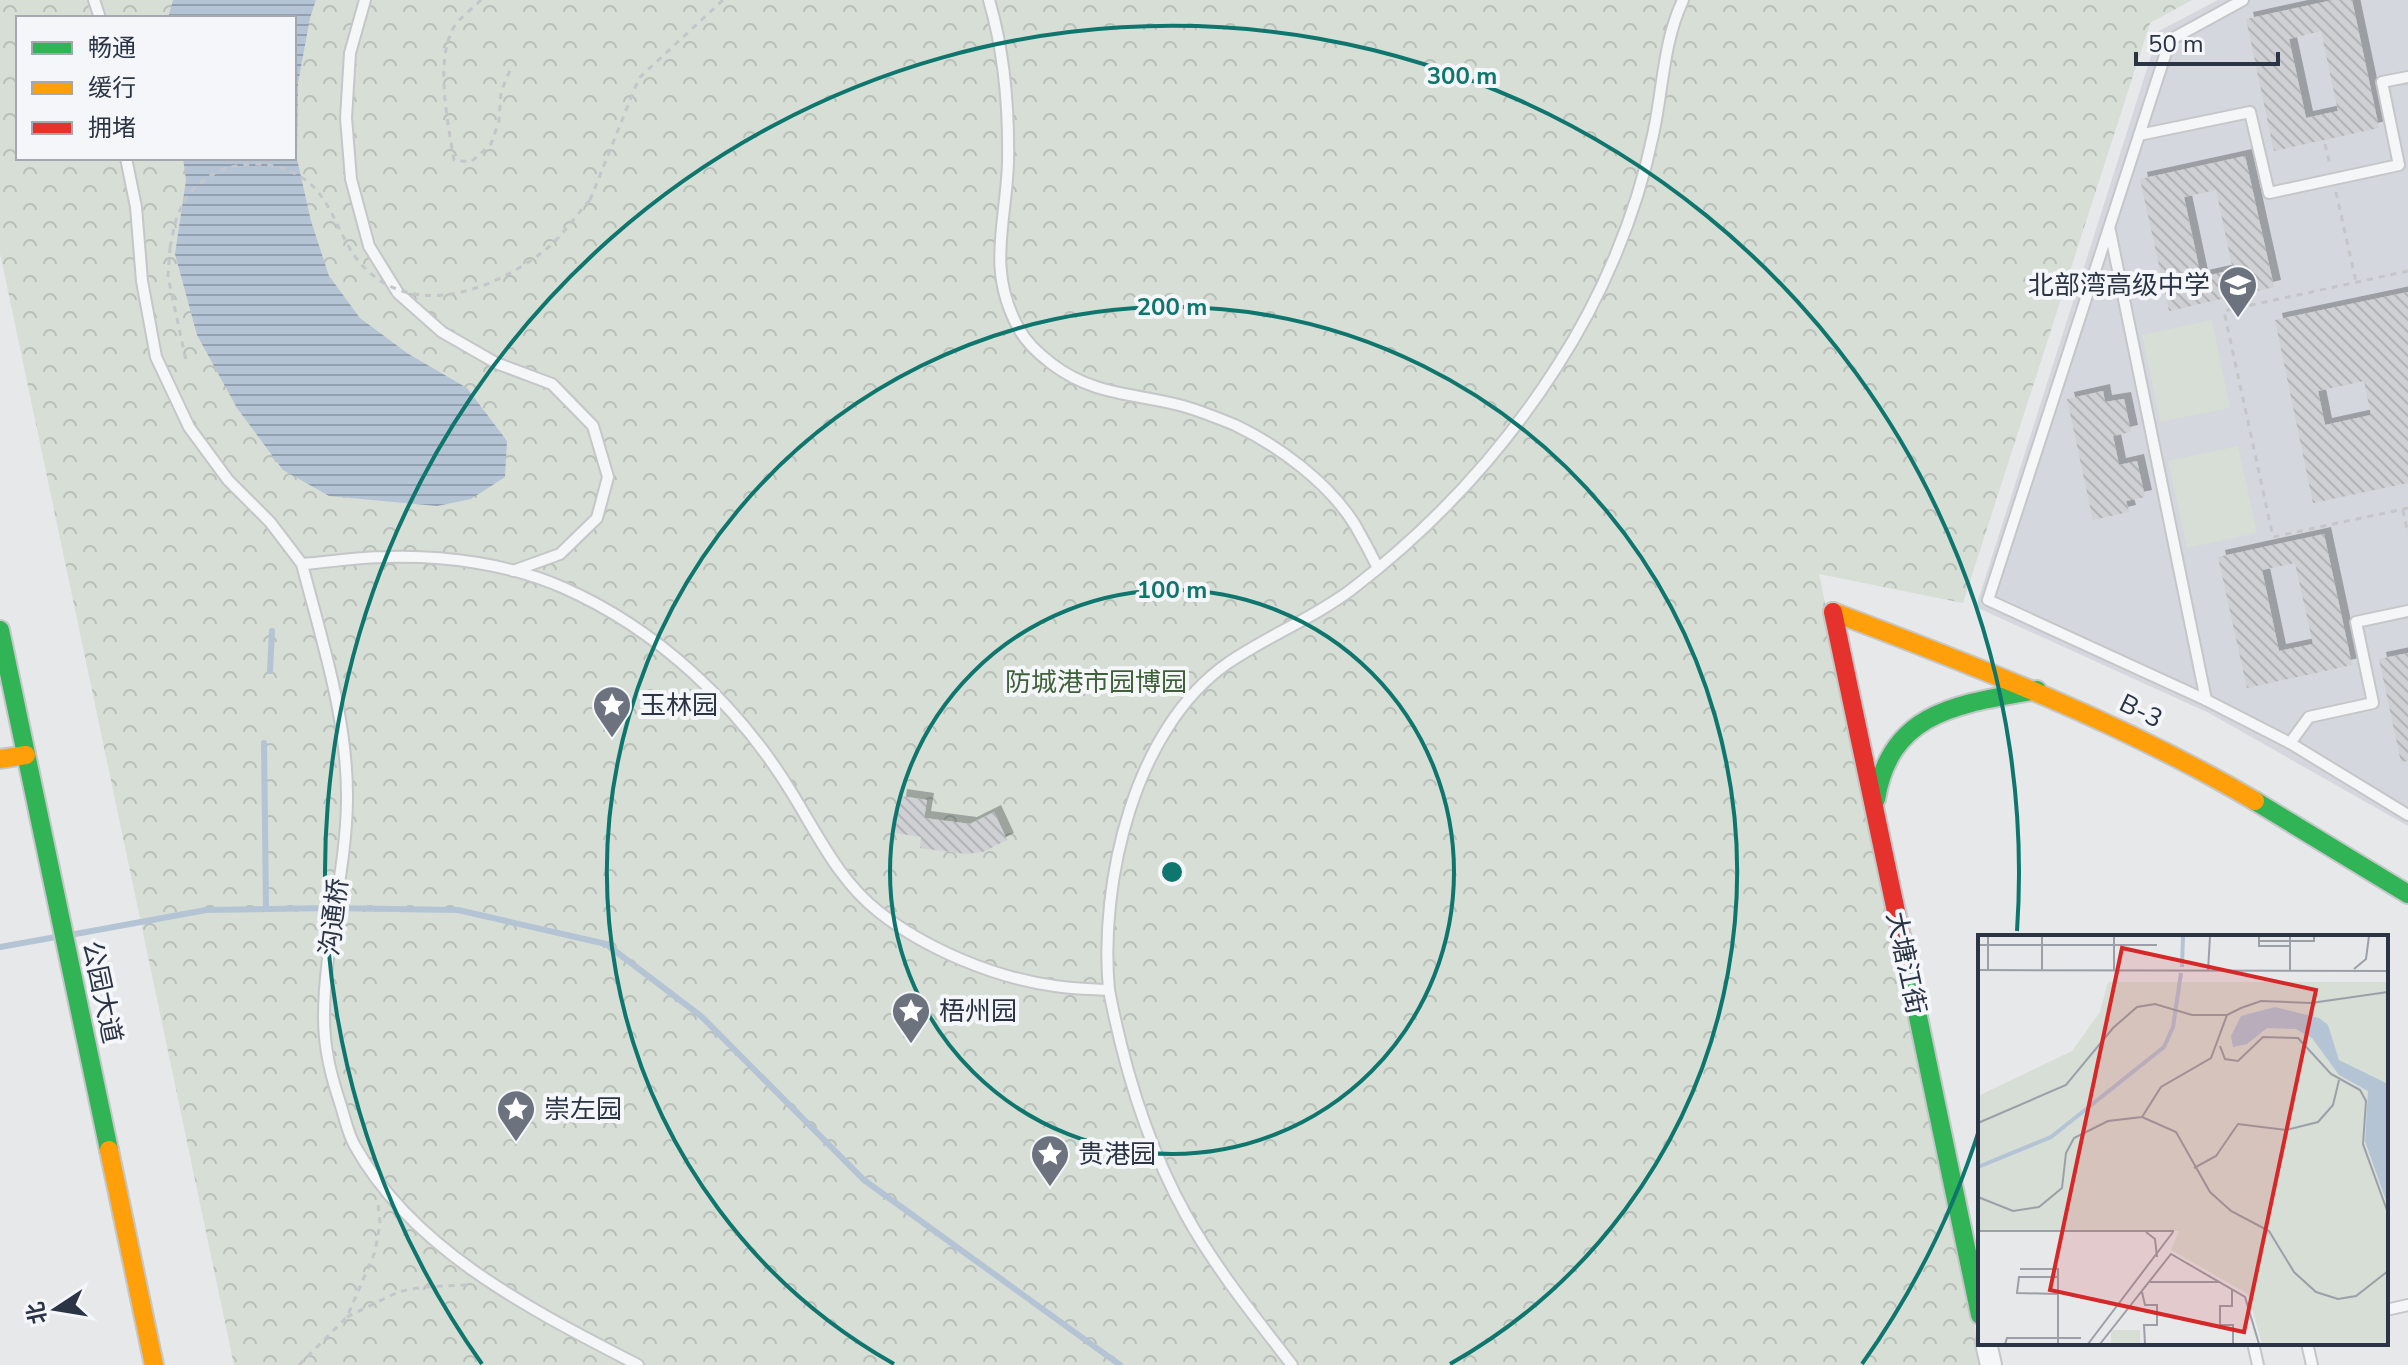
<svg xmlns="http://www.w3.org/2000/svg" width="2408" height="1365" font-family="'Nunito Sans','Noto Sans SC',sans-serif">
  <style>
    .built { fill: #d4d7dd }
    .park { fill: url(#park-crowns); fill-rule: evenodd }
    .pitch { fill: #d6ded6 }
    .water { fill: url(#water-rules) }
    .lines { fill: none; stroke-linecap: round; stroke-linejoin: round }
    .stream { stroke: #b4c4d5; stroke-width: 6 }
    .building { fill: url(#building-back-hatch); fill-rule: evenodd; filter: url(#shadow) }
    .lane-casing { stroke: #c4c6c8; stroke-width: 14 }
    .street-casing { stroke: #c4c6c8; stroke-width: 24 }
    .fast-casing { stroke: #c4c6c8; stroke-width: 22 }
    .slow-casing { stroke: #c4c6c8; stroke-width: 22 }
    .jam-casing { stroke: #c4c6c8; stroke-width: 22 }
    .path { stroke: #c5c6ca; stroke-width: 3; stroke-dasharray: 6 6; stroke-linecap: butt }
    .lane { stroke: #f5f6f7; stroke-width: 10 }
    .street { stroke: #f5f6f7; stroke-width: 20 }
    .fast { stroke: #30b455; stroke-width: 18 }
    .slow { stroke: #ff9f0a; stroke-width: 18 }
    .jam { stroke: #e5322d; stroke-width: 18 }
    .path-bridge { stroke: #c5c6ca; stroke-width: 3; stroke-dasharray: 6 6; stroke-linecap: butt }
    .ring { fill: none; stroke: #0f766e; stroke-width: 4 }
    .labels { text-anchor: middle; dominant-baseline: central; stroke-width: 8; stroke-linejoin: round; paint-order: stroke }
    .poi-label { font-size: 26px; fill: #2b3445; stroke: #f4f6f9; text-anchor: start }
    .park-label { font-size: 26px; fill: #3f6138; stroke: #f4f6f9 }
    .street-label { font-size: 26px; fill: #2b3445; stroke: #f4f6f9 }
    .inset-river { fill: none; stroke: #b4c4d5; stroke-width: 4 }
    .inset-road { fill: none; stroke: #9ba0a8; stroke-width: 2 }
    .view { fill: #d62828; fill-opacity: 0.15; stroke: #d62828; stroke-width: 4 }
    .inset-edge { fill: none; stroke: #2b3445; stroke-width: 4 }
    .centre { fill: #0f766e; stroke: #f4f6f9; stroke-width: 4 }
    .ring-label { font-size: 24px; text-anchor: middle; font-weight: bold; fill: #0f766e; stroke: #f4f6f9; stroke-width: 8; stroke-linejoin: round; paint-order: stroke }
  </style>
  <defs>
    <pattern id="park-crowns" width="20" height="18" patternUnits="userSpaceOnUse" patternTransform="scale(2)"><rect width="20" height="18" fill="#d6ded6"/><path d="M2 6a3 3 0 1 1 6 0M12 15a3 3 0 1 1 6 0" fill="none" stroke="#b8bfb9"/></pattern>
    <pattern id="water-rules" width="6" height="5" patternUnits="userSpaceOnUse" patternTransform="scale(2)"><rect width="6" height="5" fill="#b4c4d5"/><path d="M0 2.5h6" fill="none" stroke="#93a0af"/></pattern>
    <pattern id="building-back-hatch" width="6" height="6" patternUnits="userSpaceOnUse" patternTransform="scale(2)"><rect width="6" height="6" fill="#ced0d3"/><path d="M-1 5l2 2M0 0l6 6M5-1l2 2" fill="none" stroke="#b1b3b6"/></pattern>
    <filter id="shadow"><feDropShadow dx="7" dy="-7" stdDeviation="0" flood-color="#0004"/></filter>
  </defs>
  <rect width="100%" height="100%" fill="#e6e8ea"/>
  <!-- built -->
  <polygon class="built" points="2218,0 2408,0 2408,826 2209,713 1976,607 2159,31"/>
  <!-- park -->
  <path class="park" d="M0 0H2192L2150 23 1963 603 1819 574 1983 1365H234L0 253ZM18 18H294V158H18Z"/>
  <!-- pitch -->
  <g class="pitch">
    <polygon points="2212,320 2230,408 2160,422 2142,335"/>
    <polygon points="2238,446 2257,533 2187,548 2168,461"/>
  </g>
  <!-- water -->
  <polygon class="water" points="173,0 316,0 310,18 298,83 297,159 311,221 329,276 360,318 407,353 467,388 507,441 505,477 471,499 437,506 329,496 283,470 237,408 197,335 175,254 186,180 183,158 294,158 294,18 168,18"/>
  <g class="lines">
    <!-- stream -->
    <g class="stream">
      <polyline points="270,671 272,631"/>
      <polyline points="264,743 266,909"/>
      <polyline points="70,935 206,910 329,908 458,910 606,944 702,1017 864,1180 1120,1365"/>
      <polyline points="0,947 56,937"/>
    </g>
  </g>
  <!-- building -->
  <g class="building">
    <path d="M2333 0H2352L2379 128 2274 151 2246 19ZM2321 31 2338 111 2306 118 2289 39Z"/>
    <path d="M2245 156 2274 287 2169 311 2140 179ZM2216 190 2233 270 2201 277 2184 197Z"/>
    <path d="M2408 292V483L2313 503 2275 320ZM2364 381 2371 415 2325 425 2318 391Z"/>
    <polygon points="2103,391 2105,402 2124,399 2131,432 2113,436 2119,465 2137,461 2145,497 2126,501 2129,512 2093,520 2067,399"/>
    <path d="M2324 534 2352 665 2247 688 2218 557ZM2295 563 2313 644 2279 651 2262 570Z"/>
    <polygon points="2408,653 2408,761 2401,762 2379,659"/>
    <polygon points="900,796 927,800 924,818 970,824 994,812 1007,840 983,852 966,854 920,848 921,837 895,833"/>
  </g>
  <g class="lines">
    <defs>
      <g id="lane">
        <polyline points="94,0 100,18"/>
        <polyline points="365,0 350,53 346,118 351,179 369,246 398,293 442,332 496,363 552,384 593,426 608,477 597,518 560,554 513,571"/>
        <path d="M989 0C1004 51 1009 110 1008 163 1006 224 986 270 1019 329 1026 342 1040 355 1052 364 1094 396 1135 393 1183 406 1200 411 1218 418 1235 425 1279 446 1329 483 1355 525 1363 539 1371 554 1378 568"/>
        <polyline points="2243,0 2170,40 1988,600 2206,700 2290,743 2408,815"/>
        <polyline points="2139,135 2250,112 2269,193 2399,165 2382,82 2408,77"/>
        <path d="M126 158 136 207 142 281 156 357 189 427 228 480 270 522 302 564C330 562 358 557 386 557 444 555 510 564 564 588 657 629 737 704 790 790 817 833 838 880 879 912 926 949 995 978 1055 986 1073 989 1091 989 1109 990 1099 883 1134 728 1228 663 1267 636 1314 618 1352 589 1433 527 1501 454 1556 368 1601 299 1636 217 1653 135 1663 90 1663 42 1683 0"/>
        <polyline points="2110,231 2206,700"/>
        <path d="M302 564C322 642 348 719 347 801 346 873 324 945 324 1017 324 1049 331 1076 341 1106 345 1119 348 1134 355 1146 414 1252 534 1311 638 1365"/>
        <polyline points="2290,743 2309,717 2373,703 2356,622 2408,611"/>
        <path d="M1109 990C1124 1068 1147 1145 1186 1215 1216 1269 1255 1317 1292 1365"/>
        <polyline points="2386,1310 2408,1305"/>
        <polyline points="2253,1343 2258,1365"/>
        <polyline points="2307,1343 2312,1365"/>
      </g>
      <polyline id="street" points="1986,1343 1991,1365"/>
      <g id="fast">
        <polyline points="0,630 109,1150"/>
        <path d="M1876 799C1891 709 1962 704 2037 690"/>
        <polyline points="2255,801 2408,894"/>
        <polyline points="1906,959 1980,1315"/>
      </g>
      <g id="slow">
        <path d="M1833 612C1978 667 2121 722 2255 801"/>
        <polyline points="0,759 26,755"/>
        <polyline points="109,1150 154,1365"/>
      </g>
      <polyline id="jam" points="1833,612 1906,959"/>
    </defs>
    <!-- lane casing -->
    <use href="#lane" class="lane-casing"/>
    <!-- street casing -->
    <use href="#street" class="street-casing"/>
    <!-- fast casing -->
    <use href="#fast" class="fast-casing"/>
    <!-- slow casing -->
    <use href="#slow" class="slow-casing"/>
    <!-- jam casing -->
    <use href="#jam" class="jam-casing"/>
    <!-- path -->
    <g class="path">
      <path d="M481 0C472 9 455 21 451 33 436 67 448 124 454 160L471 162 491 144 499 121 501 92 512 65"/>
      <polyline points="2325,144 2330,165"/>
      <polyline points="2336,192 2356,282"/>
      <polyline points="590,200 639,78 723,0"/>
      <polyline points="170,247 168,277 187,365"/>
      <polyline points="2408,271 2224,311 2273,537 2408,508"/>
      <polyline points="2403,510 2408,534"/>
      <polyline points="347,1317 398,1292 422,1287 469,1285"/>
      <polyline points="299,1365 347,1317 375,1252 380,1223 378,1203"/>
    </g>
    <!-- lane -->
    <use href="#lane" class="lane"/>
    <!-- street -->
    <use href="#street" class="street"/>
    <!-- fast -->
    <use href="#fast" class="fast"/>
    <!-- slow -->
    <use href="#slow" class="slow"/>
    <!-- jam -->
    <use href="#jam" class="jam"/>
    <!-- path-bridge -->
    <path class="path-bridge" d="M170 247C173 236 174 223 179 212 199 162 266 150 307 181 336 204 340 247 368 271 420 319 497 288 545 250 562 237 575 216 590 200"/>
  </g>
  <!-- distance rings -->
  <g class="ring">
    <circle cx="1172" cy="872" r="282"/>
    <path d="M894 1364A565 565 0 1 1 1450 1364"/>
    <path d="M1980 1127A847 847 0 0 1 1862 1364M482 1364A847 847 0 1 1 2017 931"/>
  </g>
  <!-- icons -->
  <defs>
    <symbol id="school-pin" viewBox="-11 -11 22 30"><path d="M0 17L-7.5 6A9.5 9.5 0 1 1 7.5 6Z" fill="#6c737f" stroke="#f4f6f9"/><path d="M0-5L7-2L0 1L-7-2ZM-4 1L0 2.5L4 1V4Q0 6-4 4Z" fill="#fff"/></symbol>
    <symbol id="sight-pin" viewBox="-11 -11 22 30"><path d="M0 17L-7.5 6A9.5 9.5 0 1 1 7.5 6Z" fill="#6c737f" stroke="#f4f6f9"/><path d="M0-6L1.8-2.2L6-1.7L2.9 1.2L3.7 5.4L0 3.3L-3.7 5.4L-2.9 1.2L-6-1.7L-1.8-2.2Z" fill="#fff"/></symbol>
  </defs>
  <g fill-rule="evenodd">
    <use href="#school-pin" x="2216" y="263" width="44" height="60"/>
    <use href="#sight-pin" x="590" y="683" width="44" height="60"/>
    <use href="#sight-pin" x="889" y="989" width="44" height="60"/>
    <use href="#sight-pin" x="494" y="1087" width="44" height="60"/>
    <use href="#sight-pin" x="1028" y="1132" width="44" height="60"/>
  </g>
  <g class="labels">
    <!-- poi labels -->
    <g class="poi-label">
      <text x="2210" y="285" text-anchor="end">北部湾高级中学</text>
      <text x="640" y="705">玉林园</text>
      <text x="939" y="1011">梧州园</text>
      <text x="544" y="1109">崇左园</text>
      <text x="1078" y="1154">贵港园</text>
    </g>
    <!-- park labels -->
    <g class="park-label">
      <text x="1096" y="682">防城港市园博园</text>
    </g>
    <!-- street labels -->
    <g class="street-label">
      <text transform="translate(2141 711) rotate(26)">B-3</text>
      <text transform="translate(334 917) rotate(-83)">沟通桥</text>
      <text transform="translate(1906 963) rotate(78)">大塘江街</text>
      <text transform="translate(102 992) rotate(78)">公园大道</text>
    </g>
  </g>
  <!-- overview -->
  <g transform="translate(1978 935)">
    <rect width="410" height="410" fill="#e6e8ea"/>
    <path d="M130 47H410V409H284L270 359 193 315 201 296 0 295V161L94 116 122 77Z" fill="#d6ded6"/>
    <path d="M133 395H162V408H133Z" fill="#d6ded6"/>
    <path d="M297 72 341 83 350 90 361 125 410 149V271L387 206 390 156 361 140 334 103 318 94 289 93 269 109 255 112 253 101 263 81Z" fill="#b4c4d5"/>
    <path class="inset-river" d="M204 32 205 1M0 232 73 202 186 112 195 92 203 38"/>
    <path class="inset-road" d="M10 1V35M136 1V35M281 1V6H336V1M281 6V11H312M0 10H179M376 34 388 24 391 1M0 35 410 36M64 35V1M230 36 232 1M312 36V1M410 57 333 68 283 66 263 73 249 80 233 123 183 152 164 182 198 197 232 257 253 276 291 296 316 337 338 357 360 364 378 361 410 336M242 111 247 124 260 126 285 102 320 103 353 139 382 155 388 166 385 209 410 278M0 188 88 150 135 93 159 72 177 69 214 80H249M216 233 238 221 260 189 308 195 340 187 355 170 361 145M0 262 35 276 61 272 84 253 88 218 96 203 130 186 164 182M0 296H196M168 297 177 304 179 322M42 334H80V409M80 342H41L39 358 80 359M172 347H241M254 355V371H242V390H255V409M164 357 167 370H179V390H166L167 409M27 409 29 403H103M110 409 195 297M122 409 193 319 267 362 281 409"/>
    <path class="view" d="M144 13 338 55 266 397 72 355Z"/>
    <rect width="410" height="410" class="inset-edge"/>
  </g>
  <circle cx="1172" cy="872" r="12" class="centre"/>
  <g class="ring-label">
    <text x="1462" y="84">300 m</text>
    <text x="1172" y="315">200 m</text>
    <text x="1172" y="598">100 m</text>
  </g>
  <!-- legend -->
  <rect x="16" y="16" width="280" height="144" fill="#f4f6f9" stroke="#a4a8b1" stroke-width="2"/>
  <rect x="32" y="42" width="40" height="12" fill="#30b455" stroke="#a4a8b1" stroke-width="2"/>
  <text x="88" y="56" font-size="24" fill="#2b3445">畅通</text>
  <rect x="32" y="82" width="40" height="12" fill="#ff9f0a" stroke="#a4a8b1" stroke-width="2"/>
  <text x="88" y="96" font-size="24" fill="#2b3445">缓行</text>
  <rect x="32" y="122" width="40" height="12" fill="#e5322d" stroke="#a4a8b1" stroke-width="2"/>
  <text x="88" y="136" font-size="24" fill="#2b3445">拥堵</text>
  <!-- north arrow -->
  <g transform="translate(56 1309) rotate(258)" stroke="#f4f6f9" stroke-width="6" paint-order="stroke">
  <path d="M0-6L14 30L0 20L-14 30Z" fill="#2b3445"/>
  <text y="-12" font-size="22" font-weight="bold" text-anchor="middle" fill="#2b3445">北</text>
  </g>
  <!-- scale -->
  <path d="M2136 52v12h142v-12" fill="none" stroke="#2b3445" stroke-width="4"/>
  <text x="2148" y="52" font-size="24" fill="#2b3445" stroke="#f4f6f9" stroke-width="6" paint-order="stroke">50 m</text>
</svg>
